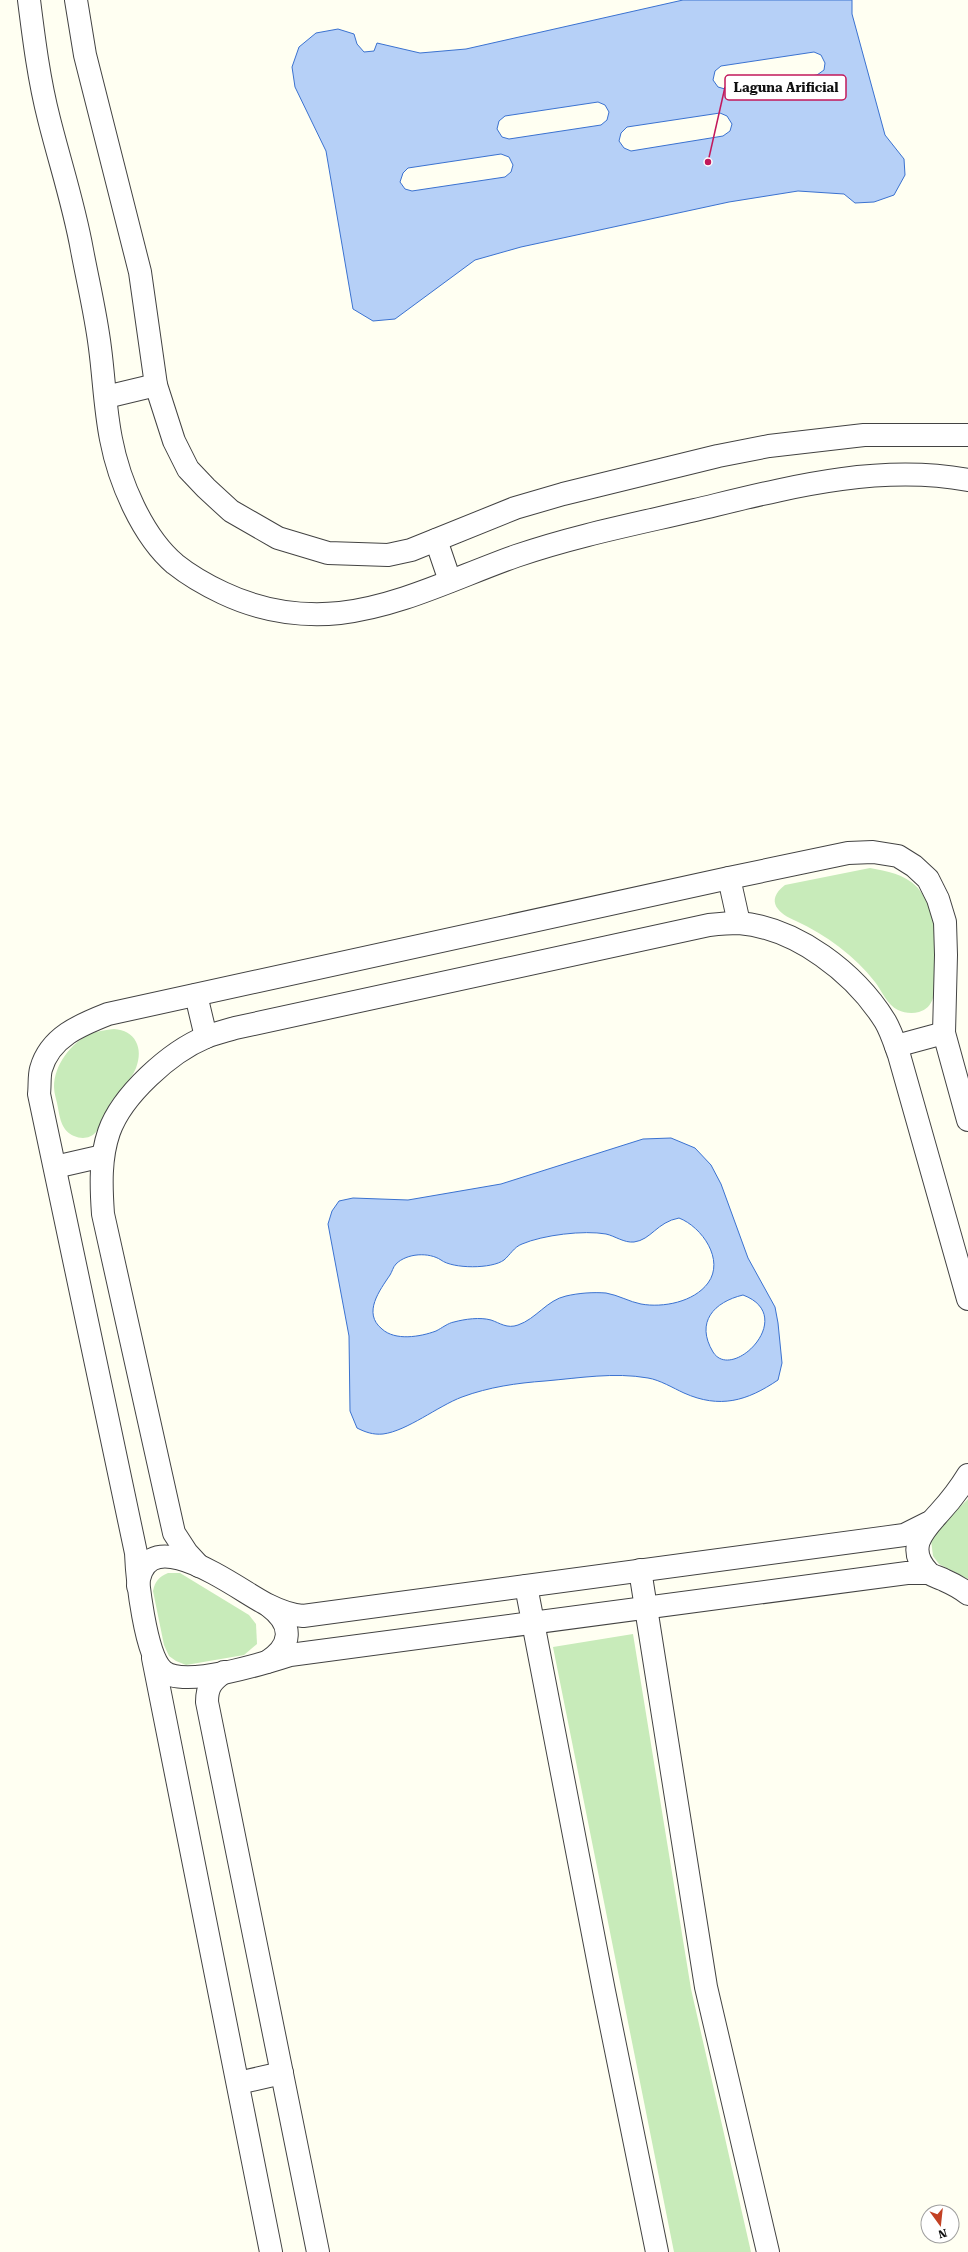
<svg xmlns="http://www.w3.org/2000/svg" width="968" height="2252" font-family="'Roboto Serif',serif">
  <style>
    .green { fill: #c8ebba }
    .water { fill: #b6d0f7; stroke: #3b72d0; fill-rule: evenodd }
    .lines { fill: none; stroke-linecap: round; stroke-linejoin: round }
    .minor-casing { stroke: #434343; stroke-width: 24 }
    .minor { stroke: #fff; stroke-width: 22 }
    .leader { fill: none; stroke: #c2185b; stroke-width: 1.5 }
    .callout-dot { fill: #c2185b; stroke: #fff; stroke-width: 1.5 }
    .callout { fill: #fff; stroke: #c2185b; stroke-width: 1.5 }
    .callout-label { font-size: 13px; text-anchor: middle; font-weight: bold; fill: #101010 }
  </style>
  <rect width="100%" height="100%" fill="#fffff2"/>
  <!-- green -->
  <g class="green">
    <path d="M870 868C887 871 904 874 917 887 924 895 930 906 933 916 937 932 937 982 933 998 931 1005 926 1010 919 1012 912 1014 904 1013 898 1010 887 1005 882 991 875 982 855 956 826 935 796 921 779 914 764 901 785 885Z"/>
    <path d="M114 1029C135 1030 144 1048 136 1068 131 1081 118 1091 111 1102 105 1111 103 1125 96 1132 90 1139 81 1139 74 1136 62 1131 60 1119 58 1108 57 1101 54 1094 54 1087 54 1065 71 1043 90 1034 98 1031 106 1030 114 1029Z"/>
    <polygon points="968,1499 968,1579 939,1564 933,1556 931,1540 935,1531"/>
    <path d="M168 1573H180L249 1615 256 1624 257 1644 244 1655 186 1665 176 1661 169 1656 164 1645 153 1591C155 1581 159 1577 168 1573Z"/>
    <polygon points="633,1634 691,1989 751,2252 674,2252 553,1647"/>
  </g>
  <!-- water -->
  <g class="water">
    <path d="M683 0H852V14L885 135 904 159 905 175 894 195 874 202 855 203 844 194 798 191 729 202 521 247 475 260 395 319 373 321 353 309 326 151 295 87 292 67 299 47 316 33 338 29 354 34 357 44 364 52 374 51 377 43 420 53 466 49ZM814 52 821 55 825 63 824 70 817 75 725 89 718 87 713 80 715 71 721 66ZM598 102 605 105 609 112 607 120 601 125 509 139 502 137 497 129 499 121 505 116ZM720 113 727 116 732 124 730 131 723 136 631 151 624 148 619 141 621 133 627 127ZM501 154 509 157 513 165 511 172 505 177 412 191 405 189 400 182 403 173 408 168Z"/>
    <path d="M671 1138 695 1148 711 1165 721 1184 748 1258 775 1307 778 1323 782 1363 778 1380C747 1401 720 1409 684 1393 673 1388 660 1380 648 1378 614 1372 580 1378 545 1381 517 1383 489 1387 462 1397 438 1406 407 1431 383 1434 373 1435 365 1432 357 1428L350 1411 349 1336 328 1224 332 1211 339 1201 353 1198 408 1200 501 1184 643 1139ZM679 1218C702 1227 725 1260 708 1283 694 1302 663 1308 641 1304 630 1302 618 1295 606 1293 593 1292 579 1293 566 1296 547 1300 536 1319 518 1325 507 1329 500 1323 491 1320 480 1317 465 1319 454 1322 448 1323 442 1328 436 1331 420 1337 395 1341 382 1329 362 1313 380 1290 390 1275 392 1272 393 1267 396 1264 407 1253 429 1252 441 1260 453 1269 492 1269 504 1260 510 1255 514 1247 522 1244 543 1235 584 1230 606 1234 615 1236 624 1243 634 1242 651 1240 657 1222 679 1218ZM743 1295C799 1316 732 1383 713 1352 695 1322 714 1302 743 1295Z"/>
  </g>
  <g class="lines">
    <defs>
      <g id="minor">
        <path d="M29 0C34 40 39 80 49 119 60 163 74 205 82 250 88 282 96 315 100 348 104 378 105 409 111 439 119 481 142 536 175 564 190 576 206 585 223 593 261 611 299 617 340 613 401 606 459 576 516 556 574 536 635 524 695 510 783 489 876 463 968 480"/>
        <polyline points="76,0 85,55 140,272 156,385 174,441 188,469 206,488 231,511 278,538 328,553 388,555 411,550 515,508 563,494 718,456 769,446 864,435 968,435"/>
        <polyline points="106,397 156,385"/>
        <polyline points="436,540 450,581"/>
        <polyline points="729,878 739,923"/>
        <polyline points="196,995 206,1037"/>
        <polyline points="896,1046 944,1033"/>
        <polyline points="55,1167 103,1156"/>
        <path d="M968 1475C960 1488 951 1500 940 1512 924 1530 905 1548 928 1572 931 1576 939 1577 944 1580 953 1584 961 1588 968 1594"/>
        <path d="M199 1566 187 1553 174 1533 103 1214C101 1186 100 1158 109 1132 122 1095 170 1052 206 1037 215 1033 225 1031 235 1028L709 925C718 924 729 923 739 923 797 928 855 973 885 1021 891 1031 895 1044 899 1055L968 1299"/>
        <polyline points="640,1570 706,1987 768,2252"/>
        <path d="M928 1573H907L290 1655C265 1663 183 1689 163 1671 145 1655 137 1578 136 1553L39 1094C40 1086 39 1076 41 1069 50 1037 80 1025 108 1014L729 878 848 853 873 852 898 856 914 866 928 879 938 899 945 922 946 955 944 1033 968 1120"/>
        <path d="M138 1586C145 1516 239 1591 268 1605 280 1611 290 1615 303 1616L904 1535 928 1523"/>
        <polyline points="526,1586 604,1991 657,2252"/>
        <polyline points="153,1658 271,2252"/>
        <path d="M267 1662C292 1646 294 1625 269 1606"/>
        <path d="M224 1672C212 1681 207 1686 207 1702L318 2252"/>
        <polyline points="238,2083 282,2073"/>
      </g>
    </defs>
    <!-- minor casing -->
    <use href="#minor" class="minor-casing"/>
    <!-- minor -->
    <use href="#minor" class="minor"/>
  </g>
  <!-- callouts -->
  <path class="leader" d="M708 162L725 87"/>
  <circle class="callout-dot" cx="708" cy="162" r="4"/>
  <rect class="callout" x="725" y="75" width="121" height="25" rx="4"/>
  <g class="callout-label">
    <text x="786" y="92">Laguna Arificial</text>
  </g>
  <!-- north arrow -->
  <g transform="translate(940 2224) rotate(165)"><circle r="19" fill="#ffffff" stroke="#9f9f9f"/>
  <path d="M0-3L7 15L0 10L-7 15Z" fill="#c34124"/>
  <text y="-6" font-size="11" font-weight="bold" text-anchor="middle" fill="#101010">N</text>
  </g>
</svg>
